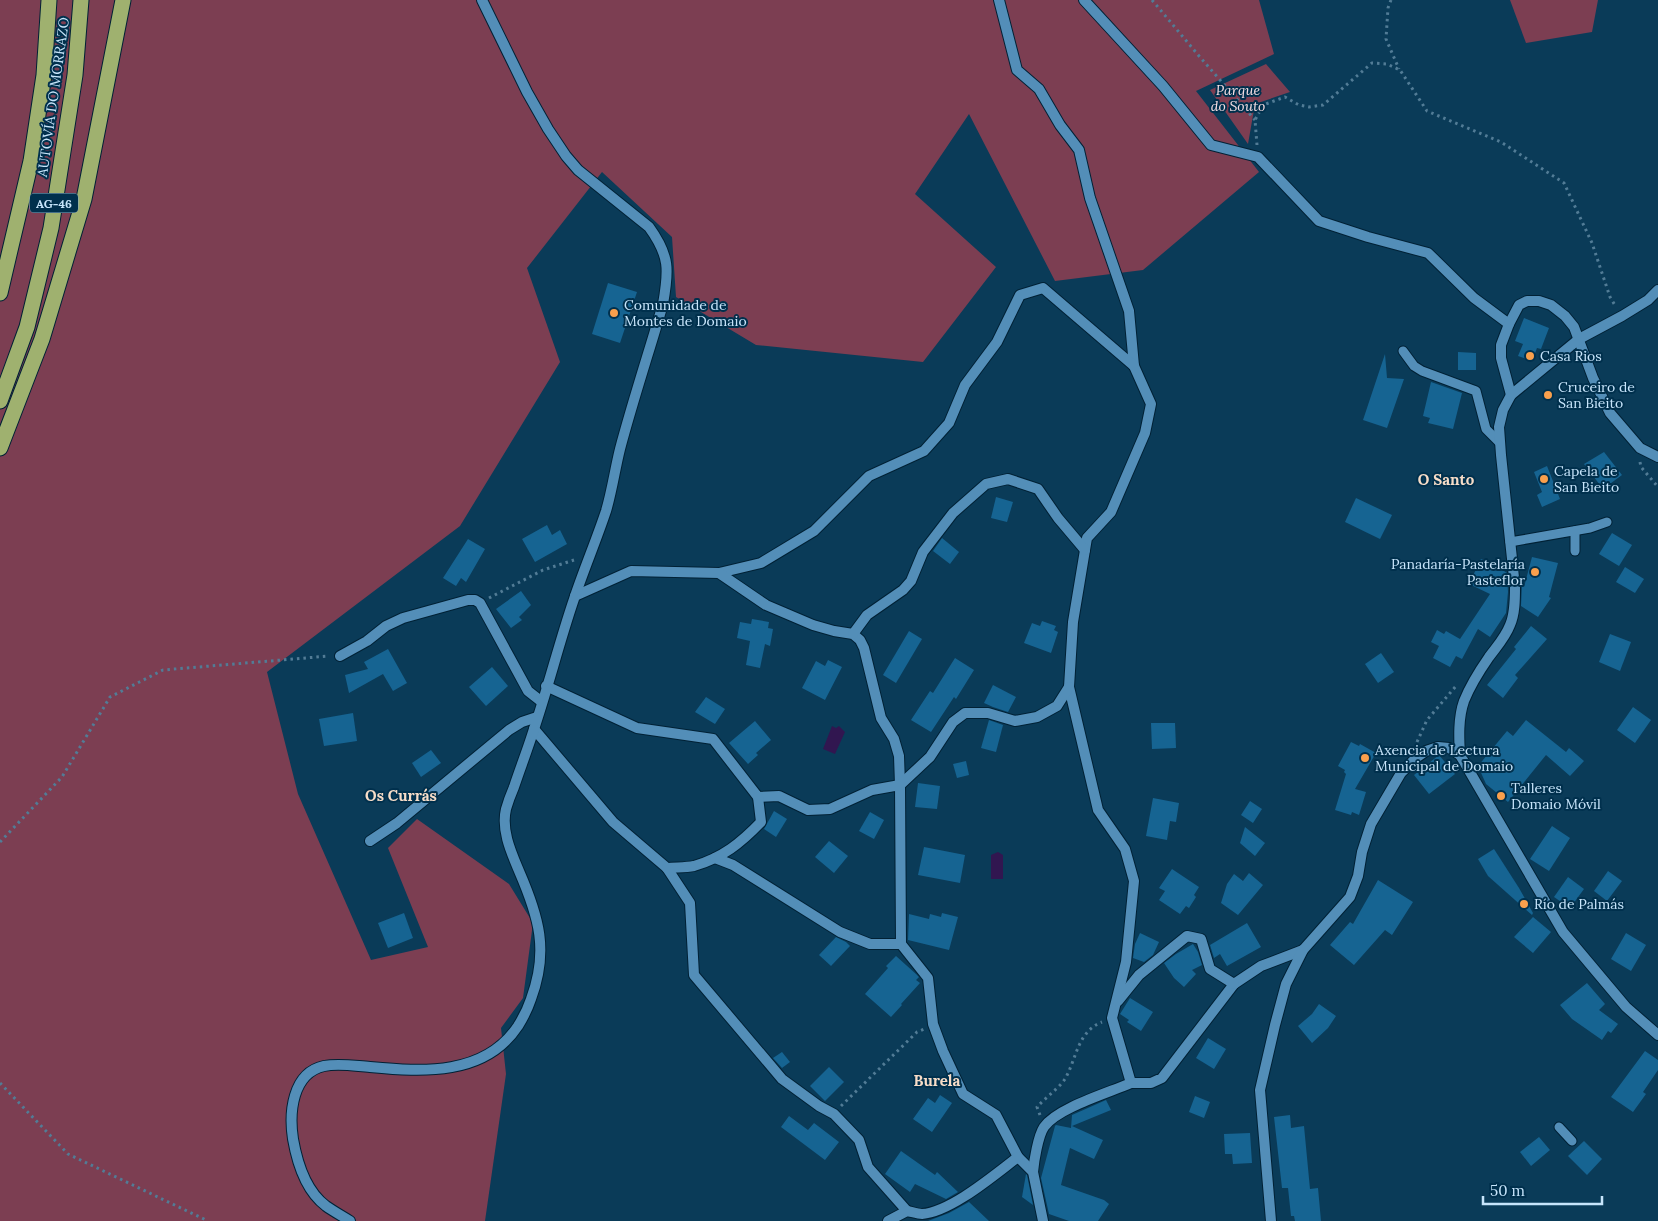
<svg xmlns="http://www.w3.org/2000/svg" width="1658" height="1221" font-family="Lora,serif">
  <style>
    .green { fill: #7c3e52 }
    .water { fill: #311650 }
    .building { fill: #166492 }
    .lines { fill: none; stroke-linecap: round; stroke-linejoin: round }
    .service-casing { stroke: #012135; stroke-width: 11 }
    .minor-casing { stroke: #012135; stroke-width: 12 }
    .tertiary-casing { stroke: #012135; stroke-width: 12 }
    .motorway-casing { stroke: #012135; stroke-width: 17 }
    .path { stroke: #527c96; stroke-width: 3; stroke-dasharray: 2.5 4; stroke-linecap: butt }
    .service { stroke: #538eb8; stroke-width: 9 }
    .minor { stroke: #538eb8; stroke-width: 10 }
    .tertiary { stroke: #538eb8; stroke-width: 10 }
    .motorway { stroke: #9fb16f; stroke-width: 15 }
    .poi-dot { fill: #f9a04d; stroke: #00304d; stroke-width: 2 }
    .labels { text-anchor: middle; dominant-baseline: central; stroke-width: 4; stroke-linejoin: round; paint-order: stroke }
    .shield { fill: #00304d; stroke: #8bafc7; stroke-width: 1 }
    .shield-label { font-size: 12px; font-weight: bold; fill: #c7e5fb }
    .park-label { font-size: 14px; font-style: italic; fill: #f5dee3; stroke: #00304d }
    .street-label { font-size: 14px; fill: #c7e5fb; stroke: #00304d }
    .poi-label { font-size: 14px; fill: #c7e5fb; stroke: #00304d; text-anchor: start }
    .neighbourhood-label { font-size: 15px; font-weight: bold; fill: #f7ddc8; stroke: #00304d }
  </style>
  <rect width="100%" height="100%" fill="#0a3b58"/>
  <!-- green -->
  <g class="green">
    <polygon points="0,0 1259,0 1274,54 1196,91 1259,172 1143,270 1055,281 969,114 915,194 996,267 923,362 756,345 676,297 672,237 602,172 527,268 560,362 460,526 267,672 298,794 371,960 428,947 388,848 417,819 509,884 533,923 523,998 501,1028 506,1074 485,1221 0,1221"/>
    <polygon points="1510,0 1598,0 1592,32 1526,43"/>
    <polygon points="1266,64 1290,92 1255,104 1248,144 1210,90"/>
  </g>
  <!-- water -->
  <g class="water">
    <polygon points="832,726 836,728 839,726 845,732 835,754 823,749"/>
    <polygon points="998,852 1003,855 1003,879 991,879 991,855"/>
  </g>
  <!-- building -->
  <g class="building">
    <polygon points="608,283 637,292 620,343 592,334"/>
    <polygon points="1524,318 1549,328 1541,349 1537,348 1532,361 1518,356 1523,344 1515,341"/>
    <polygon points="1458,352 1476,353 1476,370 1458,370"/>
    <polygon points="1385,354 1387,378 1404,379 1387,428 1363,420"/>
    <polygon points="1431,382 1462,393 1453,429 1428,423 1430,418 1423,416"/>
    <polygon points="1604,452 1622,475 1603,489 1584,464"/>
    <polygon points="1547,466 1560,499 1542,507 1537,495 1542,492 1534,472"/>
    <polygon points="996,497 1013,502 1007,522 991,518"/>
    <polygon points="1356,498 1392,515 1380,539 1345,522"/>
    <polygon points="547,525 552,535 560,530 567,544 535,562 522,539"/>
    <polygon points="1612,533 1632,545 1619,566 1599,554"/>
    <polygon points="942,538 959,552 950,564 933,551"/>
    <polygon points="468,539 485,549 466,582 461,578 456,586 443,578"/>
    <polygon points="1532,557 1558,563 1549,597 1551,598 1538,617 1521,606 1522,584 1524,587"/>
    <polygon points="1481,559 1498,567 1507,573 1508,592 1506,613 1490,637 1478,629 1462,659 1456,656 1450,667 1433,658 1439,646 1431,642 1437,630 1444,634 1446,631 1460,639 1490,594 1469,584"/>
    <polygon points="1625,567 1644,579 1635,593 1616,582"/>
    <polygon points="521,591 531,605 519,617 522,620 511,628 496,609"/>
    <polygon points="752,619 769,622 768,628 773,629 770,646 765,644 760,668 746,665 750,641 737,638 740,622 751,624"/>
    <polygon points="1042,621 1056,626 1054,630 1058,632 1051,653 1024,643 1032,623 1040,626"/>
    <polygon points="1531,626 1547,639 1515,675 1518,678 1503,698 1487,685 1516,649 1514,647"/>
    <polygon points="909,631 922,639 896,683 883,675"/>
    <polygon points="1610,634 1631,642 1620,671 1599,662"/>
    <polygon points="388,649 407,683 393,691 383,674 349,693 345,675 368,669 364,662"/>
    <polygon points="1381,653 1394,672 1378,683 1365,664"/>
    <polygon points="955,658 974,670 956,699 954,697 931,732 911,720 930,691 933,693"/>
    <polygon points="828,660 842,667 825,700 802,688 816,661 825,666"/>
    <polygon points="492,667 508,686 486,706 469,687"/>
    <polygon points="993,685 1016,697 1008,712 993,707 984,703"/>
    <polygon points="706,697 725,709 715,724 695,712"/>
    <polygon points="1633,707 1651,720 1635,743 1617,730"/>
    <polygon points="353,713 357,741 324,746 319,719"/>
    <polygon points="989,720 1003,725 996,752 981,748"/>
    <polygon points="1526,720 1566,752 1569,748 1584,761 1570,776 1546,755 1508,802 1486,784 1478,766 1507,731 1513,736"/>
    <polygon points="755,721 771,740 756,753 758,755 748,764 729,743"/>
    <polygon points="1151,723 1175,723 1176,748 1152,749"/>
    <polygon points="1351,742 1359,746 1360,744 1376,753 1355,789 1366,792 1359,815 1352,812 1351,815 1335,810 1346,774 1344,772 1345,770 1338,766"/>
    <polygon points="431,750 441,763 421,777 412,763"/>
    <polygon points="1439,755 1455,774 1429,794 1414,775"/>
    <polygon points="966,761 969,775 957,778 953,764"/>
    <polygon points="918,783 940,786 937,809 915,807"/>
    <polygon points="1153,798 1179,803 1176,822 1170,821 1167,840 1146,836"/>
    <polygon points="1250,801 1262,809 1253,823 1241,815"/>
    <polygon points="774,811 787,819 776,837 764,829"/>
    <polygon points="870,812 884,820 874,839 859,831"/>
    <polygon points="1552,826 1570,838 1549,871 1530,859"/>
    <polygon points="1245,827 1265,843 1255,856 1240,843"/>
    <polygon points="829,841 848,856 834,873 815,857"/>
    <polygon points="924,847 965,855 960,883 918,875"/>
    <polygon points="1494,849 1519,888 1533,913 1532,915 1488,876 1478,859"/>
    <polygon points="1172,869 1199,887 1194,895 1196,897 1189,908 1186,906 1180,914 1159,900 1165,891 1159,888"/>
    <polygon points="1608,871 1622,881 1607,901 1594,891"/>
    <polygon points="1249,873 1263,885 1238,915 1221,903 1227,884 1234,874 1243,881"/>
    <polygon points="1568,877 1584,889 1570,908 1554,897"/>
    <polygon points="1378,880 1413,902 1392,935 1385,930 1354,965 1330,945 1350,922 1353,924"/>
    <polygon points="404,913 413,938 388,948 378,923"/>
    <polygon points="942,913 958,917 949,950 908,940 909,914 929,919 930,914 941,917"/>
    <polygon points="1533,917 1551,932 1533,953 1514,937"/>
    <polygon points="1247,923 1261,947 1227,966 1220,954 1214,958 1210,945"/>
    <polygon points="1140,933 1159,942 1153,955 1144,962 1133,958 1135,944"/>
    <polygon points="1626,933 1646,945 1631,971 1611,959"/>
    <polygon points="836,937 846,942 850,946 831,966 819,955"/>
    <polygon points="1193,944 1198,952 1202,965 1192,970 1196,974 1184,987 1174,978 1164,963 1176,954"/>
    <polygon points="896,956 916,974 919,977 916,980 920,983 901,1004 902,1005 891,1017 865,994 888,968 886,966"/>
    <polygon points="1587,983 1605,1004 1599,1010 1618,1024 1611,1033 1608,1031 1602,1040 1572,1019 1560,1005"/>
    <polygon points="1130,998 1153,1012 1141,1031 1127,1022 1129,1020 1120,1014"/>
    <polygon points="1319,1004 1336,1016 1328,1028 1312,1043 1298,1026 1312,1014"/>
    <polygon points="1208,1038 1226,1049 1214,1069 1196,1058"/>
    <polygon points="1645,1051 1658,1060 1658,1070 1643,1092 1646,1094 1633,1112 1611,1097"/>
    <polygon points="782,1052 790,1062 782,1068 773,1058"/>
    <polygon points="829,1067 844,1082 825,1101 810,1086"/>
    <polygon points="940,1095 952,1103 932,1132 913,1119 928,1098 935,1103"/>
    <polygon points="1195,1096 1210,1102 1204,1118 1189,1112"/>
    <polygon points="1106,1100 1111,1110 1072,1126 1103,1140 1094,1159 1070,1148 1061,1185 1104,1200 1109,1204 1098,1221 1069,1221 1049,1214 1041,1178 1055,1126 1056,1125 1071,1128 1072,1115"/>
    <polygon points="1290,1115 1291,1128 1304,1126 1310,1189 1318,1188 1321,1221 1295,1221 1294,1216 1291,1216 1288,1188 1282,1188 1274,1117"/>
    <polygon points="789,1116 808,1130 814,1123 839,1142 825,1160 781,1127"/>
    <polygon points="1250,1133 1252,1163 1233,1164 1232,1154 1225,1154 1224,1134"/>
    <polygon points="1539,1137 1550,1150 1531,1166 1520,1152"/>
    <polygon points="1584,1141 1602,1159 1587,1175 1568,1156"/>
    <polygon points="901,1151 935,1175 937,1172 958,1192 946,1199 915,1184 910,1192 885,1174"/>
    <polygon points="1026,1174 1027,1175 1033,1205 1022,1197"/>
    <polygon points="969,1202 989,1221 928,1221 949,1213"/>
  </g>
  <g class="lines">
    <defs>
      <g id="service">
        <polyline points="1403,351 1414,366 1422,371 1476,391 1486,429 1500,443"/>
        <polyline points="1575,531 1575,551"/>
        <polyline points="1510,542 1590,528 1607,522"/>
        <polyline points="1559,1127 1572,1141"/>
      </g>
      <g id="minor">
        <polyline points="999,0 1017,70 1039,89 1060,125 1079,150 1090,198 1129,311 1134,366"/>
        <polyline points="1084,0 1163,86 1211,145 1258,157 1319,221 1368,237 1428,253 1474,298 1509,324"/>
        <polyline points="1511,395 1501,358 1501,345 1509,324 1519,305 1527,301 1539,301 1551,305 1565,316 1574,327 1593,378 1610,413 1640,448 1658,457"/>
        <polyline points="719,573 761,563 814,531 869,476 924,451 949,423 965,385 997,342 1020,295 1043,288 1134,366 1151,404 1145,433 1111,512 1087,538 1073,622 1069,687 1098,810 1125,849 1134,881 1126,962 1112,1018 1131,1083 1151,1083 1162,1078 1234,984 1261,966 1303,950"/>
        <polyline points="575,596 631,571 719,573 766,605 813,625 834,631 853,634 860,640 864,648 881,718 894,739 899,756 900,785 901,944 928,978 933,1024 943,1051 963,1094 996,1115 1018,1157 1033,1172 1043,1221"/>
        <polyline points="853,634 867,615 903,590 911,581 923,552 953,513 986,484 1008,479 1038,489 1058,518 1085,550"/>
        <polyline points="340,656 367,641 386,626 403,618 468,600 475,600 480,603 528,691 542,702"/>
        <polyline points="546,686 637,728 713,739 758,797 779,796 808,810 830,809 872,790 900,785 930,757 953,722 965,713 988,713 1015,721 1037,717 1057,706 1069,687"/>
        <path d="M534 729 613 822 667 868C675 867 685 868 694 866 722 858 741 843 761 822L758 797"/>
        <polyline points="370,841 397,823 509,730 522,722 537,717"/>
        <polyline points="715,858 733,865 840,932 870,944 901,944"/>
        <polyline points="667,868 690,903 694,975 782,1079 819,1106 834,1114 859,1140 868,1167 907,1211"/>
        <polyline points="1118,1001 1139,975 1187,936 1201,939 1210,969 1234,984"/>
        <path d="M1033 1172C1034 1161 1038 1136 1044 1127 1057 1108 1108 1093 1131 1083"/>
        <path d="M350 1221C342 1216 333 1211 326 1206 306 1191 297 1162 293 1139 289 1113 292 1073 324 1066 339 1063 355 1066 370 1067 423 1072 485 1076 518 1026 523 1018 528 1008 531 999 549 951 539 917 519 871 511 852 501 830 506 809 508 802 511 794 514 787 520 769 527 751 533 732 548 688 559 643 574 599 584 569 596 541 606 511 612 491 615 469 620 449 633 400 649 352 663 304 669 270 670 256 649 227L578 170 566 156 548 129 527 92 482 0"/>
        <path d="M888 1221 907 1211C912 1212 918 1214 922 1214 951 1212 994 1175 1018 1157"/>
        <polyline points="1271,1221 1260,1090 1275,1025 1286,984 1303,950 1350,897 1358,876 1362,852 1371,824 1401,773 1416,758 1426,751 1438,747 1449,748 1460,755"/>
      </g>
      <path id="tertiary" d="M1658 290 1648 300 1622 316 1579 339 1511 395 1503 410 1499 427 1501 455 1515 587C1515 599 1515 614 1510 625 1505 638 1497 646 1489 657 1480 670 1470 686 1464 701 1458 718 1459 738 1460 755L1563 932 1626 1007 1658 1035"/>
      <g id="motorway">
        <polyline points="0,293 31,161 44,75 49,0"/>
        <polyline points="0,401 27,327 51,228 75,75 81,0"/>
        <polyline points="0,448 42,339 84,199 123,0"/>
      </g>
    </defs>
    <!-- service casing -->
    <use href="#service" class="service-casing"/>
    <!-- minor casing -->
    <use href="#minor" class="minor-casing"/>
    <!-- tertiary casing -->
    <use href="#tertiary" class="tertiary-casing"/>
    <!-- motorway casing -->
    <use href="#motorway" class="motorway-casing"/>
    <!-- path -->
    <g class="path">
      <polyline points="1152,0 1199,56 1255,120"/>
      <polyline points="1391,0 1388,8 1386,39 1399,69"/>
      <polyline points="1257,145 1255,120 1263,105 1285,97 1299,105 1309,107 1323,105 1372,63 1387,64 1400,70 1427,111 1501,142 1564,183 1592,243 1610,297 1616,307"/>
      <polyline points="1640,462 1641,467 1658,487"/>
      <polyline points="489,598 543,570 574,560"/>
      <polyline points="1417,742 1427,720 1456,686"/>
      <polyline points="0,842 62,777 110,697 163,670 329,656"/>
      <polyline points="0,1083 68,1154 208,1221"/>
      <polyline points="841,1106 917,1032 924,1029"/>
      <path d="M1040 1115 1037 1107C1045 1098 1058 1089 1065 1079 1077 1058 1077 1032 1102 1022"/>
    </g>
    <!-- service -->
    <use href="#service" class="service"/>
    <!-- minor -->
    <use href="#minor" class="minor"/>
    <!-- tertiary -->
    <use href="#tertiary" class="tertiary"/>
    <!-- motorway -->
    <use href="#motorway" class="motorway"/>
  </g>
  <!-- markers -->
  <g class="poi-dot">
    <circle cx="614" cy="313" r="5"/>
    <circle cx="1530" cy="356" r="5"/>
    <circle cx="1548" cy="395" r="5"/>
    <circle cx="1544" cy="479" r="5"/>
    <circle cx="1535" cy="572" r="5"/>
    <circle cx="1365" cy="758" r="5"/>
    <circle cx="1501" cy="796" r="5"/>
    <circle cx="1524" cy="904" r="5"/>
  </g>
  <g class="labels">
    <!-- shield labels -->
    <rect class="shield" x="30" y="193.5" width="48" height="19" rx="4"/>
    <g class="shield-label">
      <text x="54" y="203">AG-46</text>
    </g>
    <!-- park labels -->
    <g class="park-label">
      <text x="1238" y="90">Parque<tspan x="1238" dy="16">do Souto</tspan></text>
    </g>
    <!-- street labels -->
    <g class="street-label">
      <text transform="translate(53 97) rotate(-82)">AUTOVÍA DO MORRAZO</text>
    </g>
    <!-- poi labels -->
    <g class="poi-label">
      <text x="624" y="305">Comunidade de<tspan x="624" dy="16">Montes de Domaio</tspan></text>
      <text x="1540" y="356">Casa Rios</text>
      <text x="1558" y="387">Cruceiro de<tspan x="1558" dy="16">San Bieito</tspan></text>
      <text x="1554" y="471">Capela de<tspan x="1554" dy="16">San Bieito</tspan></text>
      <text x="1525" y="564" text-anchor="end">Panadaría-Pastelaría<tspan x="1525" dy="16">Pasteflor</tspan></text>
      <text x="1375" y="750">Axencia de Lectura<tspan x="1375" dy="16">Municipal de Domaio</tspan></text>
      <text x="1511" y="788">Talleres<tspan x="1511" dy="16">Domaio Móvil</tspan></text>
      <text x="1534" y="904">Río de Palmás</text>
    </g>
    <!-- neighbourhood labels -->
    <g class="neighbourhood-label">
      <text x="1446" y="479">O Santo</text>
      <text x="401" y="795">Os Currás</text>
      <text x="937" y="1080">Burela</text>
    </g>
  </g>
  <!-- scale -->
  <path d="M1483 1196v8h119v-8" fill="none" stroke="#c7e5fb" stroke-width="2.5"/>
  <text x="1490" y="1196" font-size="15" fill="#c7e5fb" stroke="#00304d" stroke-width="4" paint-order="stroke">50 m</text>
</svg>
